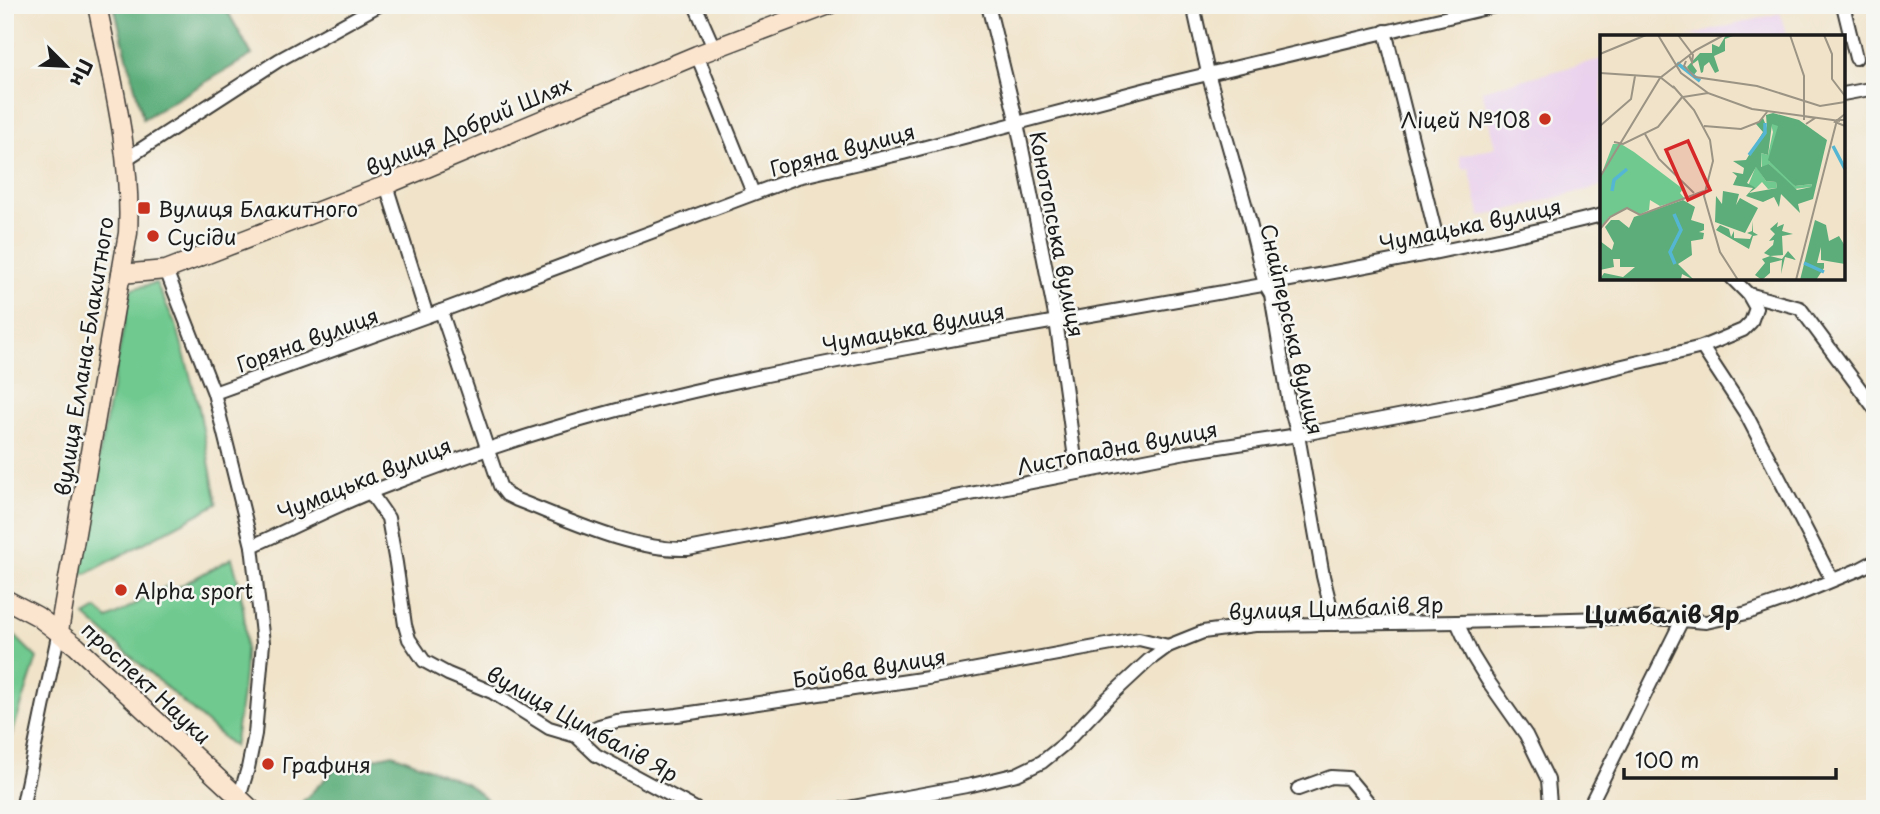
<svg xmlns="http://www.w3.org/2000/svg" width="1880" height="814" font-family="'Playpen Sans',sans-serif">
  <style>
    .built { fill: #ead1ed }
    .green { fill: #70c98f; stroke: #467256; stroke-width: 2 }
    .forest { fill: #5cad7a; stroke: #3c644b; stroke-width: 2 }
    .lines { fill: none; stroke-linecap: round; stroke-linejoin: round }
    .street-casing { stroke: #3c3a36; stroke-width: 16 }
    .secondary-casing { stroke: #3c3a36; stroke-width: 21 }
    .street { stroke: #fff; stroke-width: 12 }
    .secondary { stroke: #fce5cf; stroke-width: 18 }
    .poi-dot { fill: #c8321e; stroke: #f6f6f2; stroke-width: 2.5 }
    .labels { text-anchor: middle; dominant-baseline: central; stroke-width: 5; stroke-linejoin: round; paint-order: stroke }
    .poi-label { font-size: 21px; fill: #1c1c1c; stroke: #f6f6f2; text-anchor: start }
    .street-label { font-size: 21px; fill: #1c1c1c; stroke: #f6f6f2 }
    .neighbourhood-label { font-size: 23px; font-weight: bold; fill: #1c1c1c; stroke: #f6f6f2 }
    .inset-river { fill: none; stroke: #55b6d4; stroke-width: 3.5 }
    .inset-road { fill: none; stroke: #9b9384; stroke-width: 2 }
    .view { fill: #d62828; fill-opacity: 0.15; stroke: #d62828; stroke-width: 3.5 }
    .inset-edge { fill: none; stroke: #1c1c1c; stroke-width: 3.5 }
  </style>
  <rect width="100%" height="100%" fill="#f6f6f2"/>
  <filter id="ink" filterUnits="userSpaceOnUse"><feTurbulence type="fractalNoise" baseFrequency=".0143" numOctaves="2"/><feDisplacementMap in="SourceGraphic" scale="14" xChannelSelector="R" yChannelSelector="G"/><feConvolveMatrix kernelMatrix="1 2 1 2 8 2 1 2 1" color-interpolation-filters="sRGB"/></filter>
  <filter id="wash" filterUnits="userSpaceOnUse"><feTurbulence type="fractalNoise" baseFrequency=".00686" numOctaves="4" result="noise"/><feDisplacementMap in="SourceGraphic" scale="28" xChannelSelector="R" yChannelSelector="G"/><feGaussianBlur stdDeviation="1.57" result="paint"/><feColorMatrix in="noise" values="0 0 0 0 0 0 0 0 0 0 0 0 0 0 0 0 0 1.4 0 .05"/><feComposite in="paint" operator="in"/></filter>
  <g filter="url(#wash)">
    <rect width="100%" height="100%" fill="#f0e3c9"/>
    <!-- built -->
    <g class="built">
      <polygon points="1780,13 1787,37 1686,37"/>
      <polygon points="1602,59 1602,186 1481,217 1469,168 1462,169 1459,156 1496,147 1482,90"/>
    </g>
    <!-- green -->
    <g class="green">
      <polygon points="156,283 177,327 199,408 217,504 88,573 76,576 131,289"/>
      <path d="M232 558C235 570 239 582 241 595 251 644 242 698 234 747L85 616 97 609 108 619 167 586 171 591Z"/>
      <polygon points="5,632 15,636 37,658 10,740 5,739"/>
    </g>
    <!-- forest -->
    <g class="forest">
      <polygon points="224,5 252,55 143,119 114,6"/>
      <polygon points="393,754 468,784 498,809 312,809 302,802 338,766"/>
    </g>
  </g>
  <g filter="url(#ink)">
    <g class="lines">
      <defs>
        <g id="street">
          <polyline points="695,5 714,48"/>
          <polyline points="988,5 1017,123 1056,320 1077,473"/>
          <polyline points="1193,5 1208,73 1247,211 1265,285 1271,295 1289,403 1298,435 1323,576 1335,624"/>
          <polyline points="1843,5 1856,58"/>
          <polyline points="1385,31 1440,251"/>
          <polyline points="697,55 753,193"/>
          <polyline points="1843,94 1875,88"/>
          <polyline points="126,159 279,60 379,5"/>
          <polyline points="386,185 427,316"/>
          <polyline points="166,270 214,393 252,546 263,643 255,734 248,768 239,798"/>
          <polyline points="1732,278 1748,294 1800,308 1875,409"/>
          <path d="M441 311 500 486 507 495 517 500C569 520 632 551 688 549L1186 452 1298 435 1477 401 1702 347 1743 330 1751 322 1756 308 1748 294"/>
          <polyline points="1702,347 1746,414 1832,580"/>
          <polyline points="214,393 441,311 798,177 903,153 1170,83 1499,5"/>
          <polyline points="370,492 388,518 396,563 405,625 409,639 424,661 448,674 492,692 549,728 576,736 596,755 696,809"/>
          <path d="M252 546C292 528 332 507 373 491 447 462 522 436 599 415 700 387 803 367 907 348 1138 304 1373 272 1602 215"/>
          <polyline points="1457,622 1472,655 1488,681 1526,735 1548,780 1550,804"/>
          <polyline points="576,736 599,726 617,721 677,715 928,678 1139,639 1168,646"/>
          <polyline points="1298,789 1331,777 1348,778 1374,809"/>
          <polyline points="22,809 59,631"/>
          <polyline points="842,809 972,785 1017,774 1042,762 1063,745 1106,700 1149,660 1168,646 1203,632 1255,625 1457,622 1643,617 1706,622 1747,613 1790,598 1860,569 1875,561"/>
          <polyline points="1588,809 1682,620"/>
        </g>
        <g id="secondary">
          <polyline points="121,274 166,270 386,185 697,55 829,5"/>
          <polyline points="5,599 37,616 76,646 251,809"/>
          <path d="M59 631 128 233C132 156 112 80 97 5"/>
        </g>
      </defs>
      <!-- street casing -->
      <use href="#street" class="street-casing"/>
      <!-- secondary casing -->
      <use href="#secondary" class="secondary-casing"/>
      <!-- street -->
      <use href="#street" class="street"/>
      <!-- secondary -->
      <use href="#secondary" class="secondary"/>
    </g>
  </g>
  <!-- markers -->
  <g class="poi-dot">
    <circle cx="1545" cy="119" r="7"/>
    <rect x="137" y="201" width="14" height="14" rx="3.5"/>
    <circle cx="153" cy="236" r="7"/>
    <circle cx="121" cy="590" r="7"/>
    <circle cx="268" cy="764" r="7"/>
  </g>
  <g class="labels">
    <!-- poi labels -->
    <g class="poi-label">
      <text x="1531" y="119" text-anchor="end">Ліцей №108</text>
      <text x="158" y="208">Вулиця Блакитного</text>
      <text x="167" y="236">Сусіди</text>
      <text x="135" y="590">Alpha sport</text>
      <text x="282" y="764">Графиня</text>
    </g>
    <!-- street labels -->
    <g class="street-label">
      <text transform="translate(468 125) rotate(-23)">вулиця Добрий Шлях</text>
      <text transform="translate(842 149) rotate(-15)">Горяна вулиця</text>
      <text transform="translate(1470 224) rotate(-12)">Чумацька вулиця</text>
      <text transform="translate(1058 234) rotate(79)">Конотопська вулиця</text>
      <text transform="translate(913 327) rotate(-11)">Чумацька вулиця</text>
      <text transform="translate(1293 329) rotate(77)">Снайперська вулиця</text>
      <text transform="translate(307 339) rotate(-20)">Горяна вулиця</text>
      <text transform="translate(83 356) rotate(-81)">вулиця Еллана-Блакитного</text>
      <text transform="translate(1117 447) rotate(-11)">Листопадна вулиця</text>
      <text transform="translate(364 478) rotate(-22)">Чумацька вулиця</text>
      <text transform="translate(1336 607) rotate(-2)">вулиця Цимбалів Яр</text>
      <text transform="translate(869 667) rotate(-9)">Бойова вулиця</text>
      <text transform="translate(147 682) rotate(43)">проспект Науки</text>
      <text transform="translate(583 723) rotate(29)">вулиця Цимбалів Яр</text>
    </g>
    <!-- neighbourhood labels -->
    <g class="neighbourhood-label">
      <text x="1662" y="613">Цимбалів Яр</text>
    </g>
  </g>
  <!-- overview -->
  <g transform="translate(1600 35)">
    <rect width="245" height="245" fill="#f0e3c9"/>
    <path d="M169 82 179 89 169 126 183 134 195 151 212 149 211 152 194 154 169 129 166 140 162 138 161 118 168 120 173 97ZM13 109H21L34 117 83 154 80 158 85 164 60 171 50 165 49 175 39 180 27 173 9 182 0 194V143ZM156 131 166 146 176 147 177 153 168 154 162 147 156 153 148 151Z" fill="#70c98f"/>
    <path d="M126 0 133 1 125 4V16L114 21 119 36 115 38 109 27 104 31 103 37 101 38 98 25 94 28 92 29 97 36 93 41 87 32 100 18H112V9L119 12ZM173 78 199 85 227 105 213 164 198 169 200 178 181 159 179 172 174 162 163 167 146 161 153 153 133 150 137 141 132 137 143 139 144 133 133 126 146 125 163 97 156 89 163 83 167 93 166 80ZM172 89 178 91 168 125 195 151 212 149 211 152 197 155 169 129 161 132V118L168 120ZM156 132 166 146 176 147 177 153 149 158 156 153 147 148ZM123 156 139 159 136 170 140 163 158 173 145 198 115 187 116 161 122 169ZM83 165 95 172 91 185 104 189V195L99 197 104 198 103 204 91 206 92 220 78 229 94 245 82 239 81 244 86 245 0 244 4 238 23 242 35 232H20V224H13L14 232 0 235V206L12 215 14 208 5 192 11 185H19L29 193 34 182ZM215 185 226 190 229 206 239 201 245 211V229L221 225V212L217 228H224V233L216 245H200ZM153 186V197L158 200 153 201 149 214 116 195 120 190 129 194 131 202 134 196V203L150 204 152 200 147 198 152 196ZM178 187 177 192 184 189 182 196 193 199 182 201 183 220 170 221 182 224 188 216 196 225 185 222 181 239 182 225 170 228V238L162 245 155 240 165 228 162 224 170 221 164 218 173 210 174 205 169 206 175 199 170 194Z" fill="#5cad7a" fill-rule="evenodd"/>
    <path class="inset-river" d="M77 28 100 46M233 111 245 134M149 120 165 98V88M12 156 14 145 27 134M74 179 81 195 70 217 75 229M204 228 224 237"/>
    <path class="inset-road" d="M58 0 81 38 108 58M78 0 93 20 92 27 89 20M190 0 204 41V85M224 0 232 19V44L245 61M0 19 46 0M86 26 84 31 95 42 157 51 220 71 245 67M0 38 60 42 74 53M73 51 94 75 110 105 113 126 104 161 120 217 138 245M83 62 108 58 152 74 240 86M245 79 235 87 245 91M203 81 215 83 206 89M0 91 31 64 35 41M104 91 141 94 159 87 167 77M45 99 59 124 94 158M14 107 23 109 58 92 83 61M0 142 60 43 96 15 124 0M0 194 10 182 27 173 40 180 104 156M196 245 237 85H245"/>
    <path class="view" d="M88 106 110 155 88 165 66 115Z"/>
    <rect width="245" height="245" class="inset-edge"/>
  </g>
  <!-- margin -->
  <rect width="1880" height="814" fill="none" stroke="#f6f6f2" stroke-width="28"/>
  <!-- north arrow -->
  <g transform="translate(66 66) rotate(114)" stroke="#f6f6f2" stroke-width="5" paint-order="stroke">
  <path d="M0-5L12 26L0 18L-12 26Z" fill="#1c1c1c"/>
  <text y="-10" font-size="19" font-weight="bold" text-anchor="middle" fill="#1c1c1c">Пн</text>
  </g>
  <!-- scale -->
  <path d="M1624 768v10h212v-10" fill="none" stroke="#1c1c1c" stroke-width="3.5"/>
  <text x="1635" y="768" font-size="21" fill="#1c1c1c" stroke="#f6f6f2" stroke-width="5" paint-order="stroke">100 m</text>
</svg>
